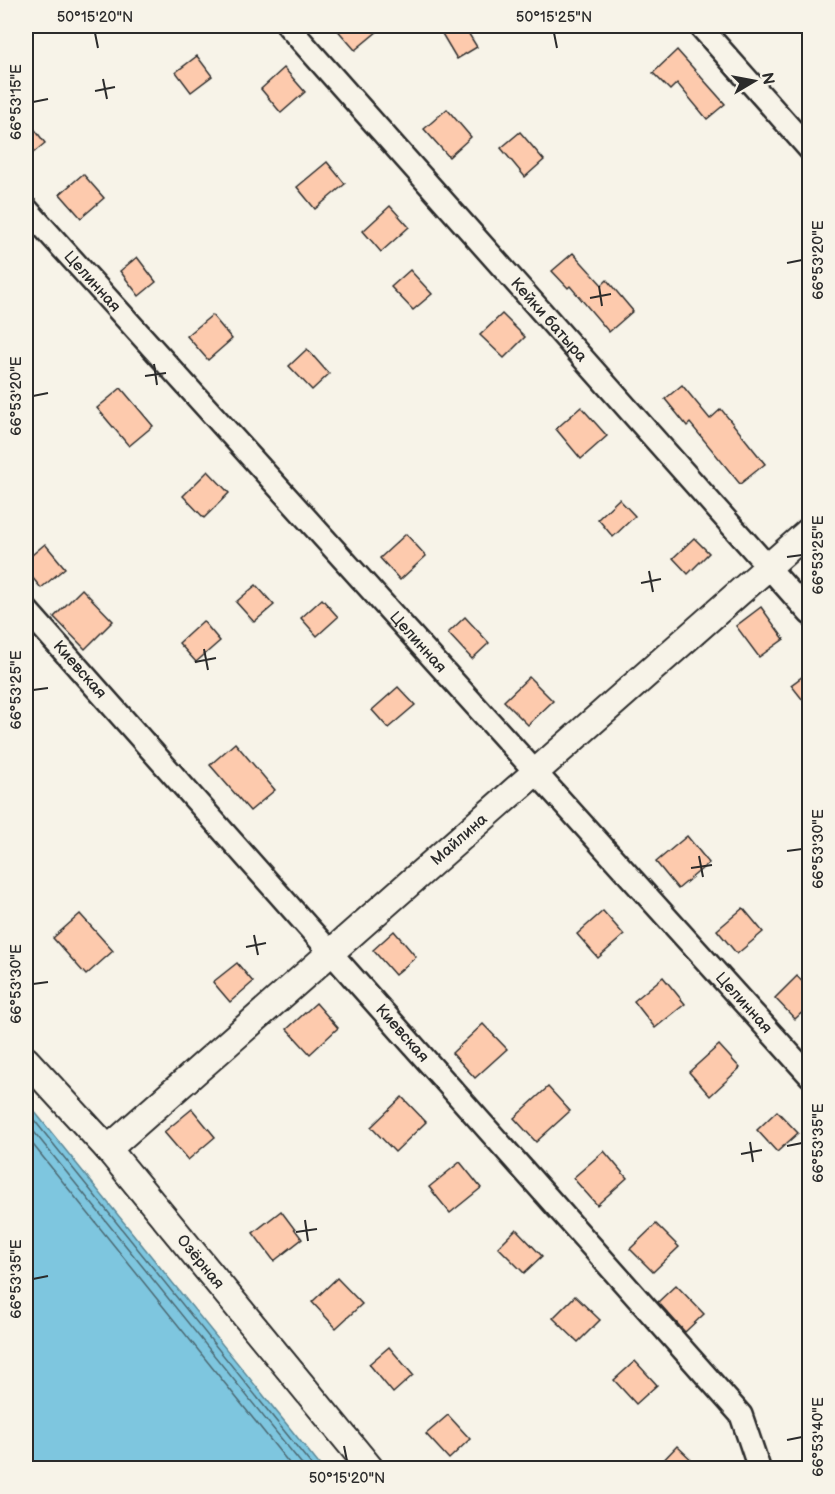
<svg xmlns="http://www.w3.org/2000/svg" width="835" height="1494" font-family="'Balsamiq Sans',sans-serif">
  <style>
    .water { fill: #7ec6df; stroke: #5d8897; stroke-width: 1.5 }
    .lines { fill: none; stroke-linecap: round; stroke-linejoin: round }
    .shore { stroke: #4c6973; stroke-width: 1.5 }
    .building { fill: #fdcaad; stroke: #2b2b2b; stroke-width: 1.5 }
    .minor-casing { stroke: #2b2b2b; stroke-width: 26 }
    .tertiary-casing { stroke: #2b2b2b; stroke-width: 30 }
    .minor { stroke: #f7f3e8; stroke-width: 21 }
    .tertiary { stroke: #f7f3e8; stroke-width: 26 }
    .ticks { fill: none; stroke: #2b2b2b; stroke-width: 2 }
    .labels { text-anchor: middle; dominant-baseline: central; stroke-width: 4.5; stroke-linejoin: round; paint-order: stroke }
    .street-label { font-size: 16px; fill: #2b2b2b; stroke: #f7f3e8 }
    .neatline { fill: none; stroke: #2b2b2b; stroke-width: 2 }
    .ticks-label { font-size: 15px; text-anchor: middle; fill: #2b2b2b }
  </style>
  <rect width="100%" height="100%" fill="#f7f3e8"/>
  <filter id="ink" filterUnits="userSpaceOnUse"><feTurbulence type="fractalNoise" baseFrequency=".0167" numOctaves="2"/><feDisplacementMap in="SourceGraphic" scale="12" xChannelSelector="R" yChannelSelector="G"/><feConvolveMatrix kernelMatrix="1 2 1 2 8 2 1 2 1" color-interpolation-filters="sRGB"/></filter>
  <g filter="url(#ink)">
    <!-- water -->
    <polygon class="water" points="26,1101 322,1468 26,1468"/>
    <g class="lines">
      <!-- shore -->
      <g class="shore">
        <polyline points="26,1110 314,1468"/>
        <polyline points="26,1122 305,1468"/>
        <polyline points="26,1136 293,1468"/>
      </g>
    </g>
    <!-- building -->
    <g class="building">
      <polygon points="334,26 384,26 355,50"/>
      <polygon points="452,26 464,26 477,47 457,59 441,32"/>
      <polygon points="677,50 725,104 707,119 677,83 670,90 653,73"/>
      <polygon points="197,56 212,76 191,92 176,72"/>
      <polygon points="284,68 305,92 281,113 261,89"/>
      <polygon points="447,109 471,137 449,157 424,129"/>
      <polygon points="26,118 45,143 26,159"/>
      <polygon points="520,132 544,160 525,177 501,148"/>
      <polygon points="327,162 345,184 315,209 297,187"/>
      <polygon points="83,174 104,198 81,218 60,194"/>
      <polygon points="390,206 409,227 381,252 363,231"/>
      <polygon points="573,253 602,285 607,280 633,311 609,332 570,286 568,288 552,271"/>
      <polygon points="137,257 156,282 139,296 120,271"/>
      <polygon points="410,270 432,294 413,310 391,287"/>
      <polygon points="502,314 525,337 504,358 480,335"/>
      <polygon points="212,315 232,339 208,360 187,336"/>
      <polygon points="307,349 329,374 312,390 289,366"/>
      <polygon points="682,385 710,419 721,409 765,464 740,484 690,423 687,426 665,399"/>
      <polygon points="121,388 153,426 129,446 97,408"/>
      <polygon points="581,407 607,436 581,459 556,429"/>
      <polygon points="208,471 229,493 204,518 183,496"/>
      <polygon points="619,499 635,516 613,537 598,519"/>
      <polygon points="406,534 426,556 400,580 380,558"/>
      <polygon points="694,538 709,553 688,574 673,558"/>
      <polygon points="45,544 65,568 41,588 26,570 26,560"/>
      <polygon points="256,585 274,605 254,622 236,602"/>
      <polygon points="82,589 113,621 85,649 54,617"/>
      <polygon points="322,599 338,617 317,636 301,618"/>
      <polygon points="761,607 784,639 759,657 736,626"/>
      <polygon points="465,617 489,643 472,659 448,633"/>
      <polygon points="203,621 220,641 196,662 179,643"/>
      <polygon points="810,671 810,709 791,685"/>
      <polygon points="529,677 553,701 528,725 504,701"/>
      <polygon points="398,687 415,705 388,728 372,710"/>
      <polygon points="235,743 275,790 250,811 210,765"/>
      <polygon points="687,836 709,863 678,889 656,862"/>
      <polygon points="743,908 763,932 737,954 717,930"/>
      <polygon points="603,911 624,935 598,958 577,934"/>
      <polygon points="80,914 113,951 86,975 53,938"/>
      <polygon points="394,931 416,957 395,975 373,950"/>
      <polygon points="237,963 253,982 230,1002 213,982"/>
      <polygon points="797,976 810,990 810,1005 795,1019 775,998"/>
      <polygon points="663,977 685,1004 655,1028 634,1001"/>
      <polygon points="316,1003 338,1028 310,1054 287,1029"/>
      <polygon points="483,1024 507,1049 475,1078 452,1053"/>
      <polygon points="719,1045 740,1068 710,1096 689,1072"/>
      <polygon points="548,1087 570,1111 536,1142 514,1118"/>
      <polygon points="402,1097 426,1122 395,1152 371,1127"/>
      <polygon points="192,1109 215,1137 188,1160 164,1132"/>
      <polygon points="777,1111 798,1133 777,1152 757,1130"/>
      <polygon points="604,1151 627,1178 597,1205 573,1178"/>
      <polygon points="460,1162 481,1188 450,1213 429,1187"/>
      <polygon points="281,1211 302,1239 274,1261 253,1233"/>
      <polygon points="656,1224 679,1247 653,1272 630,1249"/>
      <polygon points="516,1229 542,1256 524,1273 498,1247"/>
      <polygon points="337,1278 362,1304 336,1328 312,1302"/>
      <polygon points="676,1285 704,1314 685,1332 658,1302"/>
      <polygon points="575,1296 600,1320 578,1342 553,1318"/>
      <polygon points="389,1347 413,1375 393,1393 369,1364"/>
      <polygon points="635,1361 657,1385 636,1404 614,1380"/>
      <polygon points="448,1415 470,1439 449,1459 426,1434"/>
      <polygon points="677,1446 700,1468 656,1468"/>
    </g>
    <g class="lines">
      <defs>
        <g id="minor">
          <path id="s1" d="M288 26 810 614"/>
          <polyline points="700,26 810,150"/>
          <path id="s2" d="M26 208 810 1076"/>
          <path id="s3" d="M26 609 741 1415 759 1468"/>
        </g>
        <g id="tertiary">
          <path id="s4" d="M26 1060 108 1149 370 1468"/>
          <path id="s5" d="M108 1149 810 530"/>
        </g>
      </defs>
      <!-- minor casing -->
      <use href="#minor" class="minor-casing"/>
      <!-- tertiary casing -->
      <use href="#tertiary" class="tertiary-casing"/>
      <!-- minor -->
      <use href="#minor" class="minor"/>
      <!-- tertiary -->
      <use href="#tertiary" class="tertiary"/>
    </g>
  </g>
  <!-- ticks -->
  <path class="ticks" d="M95 33 98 48M554 33 557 48M103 79 107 99M95 91 115 87M33 102 48 99M787 263 802 260M599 286 602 306M590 298 611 294M154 364 157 385M145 376 166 373M33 396 48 393M787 557 802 555M649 571 653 592M641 583 661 579M204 649 208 670M195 662 216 658M33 690 48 688M787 851 802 849M699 856 703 877M691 868 712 865M254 935 258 955M246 947 266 943M33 984 48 982M750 1142 753 1162M787 1146 802 1143M741 1154 762 1150M305 1220 308 1241M296 1232 317 1229M33 1279 48 1276M787 1440 802 1437M344 1446 347 1461"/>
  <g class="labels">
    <!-- street labels -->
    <g class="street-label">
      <text stroke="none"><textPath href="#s2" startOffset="99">Целинная</textPath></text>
      <text stroke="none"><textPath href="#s1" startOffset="393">Кейки батыра</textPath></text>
      <text stroke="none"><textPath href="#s2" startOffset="585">Целинная</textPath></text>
      <text stroke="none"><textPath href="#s3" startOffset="81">Киевская</textPath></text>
      <text stroke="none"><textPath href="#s5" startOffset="468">Майлина</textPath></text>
      <text stroke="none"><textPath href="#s2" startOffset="1071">Целинная</textPath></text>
      <text stroke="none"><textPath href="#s3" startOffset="567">Киевская</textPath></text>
      <text stroke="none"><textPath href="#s4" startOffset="267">Озёрная</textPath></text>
    </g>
  </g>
  <!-- margin -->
  <rect width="835" height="1494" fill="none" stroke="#f7f3e8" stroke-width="66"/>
  <!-- north arrow -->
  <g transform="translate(754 81) rotate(80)" stroke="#f7f3e8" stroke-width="4.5" paint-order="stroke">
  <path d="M0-4.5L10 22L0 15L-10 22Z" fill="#2b2b2b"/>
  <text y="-9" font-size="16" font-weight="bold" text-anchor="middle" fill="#2b2b2b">N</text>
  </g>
  <rect x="33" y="33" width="769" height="1428" class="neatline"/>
  <g class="ticks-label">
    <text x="95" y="22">50°15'20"N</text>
    <text x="554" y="22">50°15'25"N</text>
    <text transform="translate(16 102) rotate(-90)" y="5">66°53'15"E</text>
    <text transform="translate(818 260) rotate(-90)" y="5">66°53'20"E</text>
    <text transform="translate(16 396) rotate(-90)" y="5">66°53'20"E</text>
    <text transform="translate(818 555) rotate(-90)" y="5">66°53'25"E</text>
    <text transform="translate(16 690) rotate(-90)" y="5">66°53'25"E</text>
    <text transform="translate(818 849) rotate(-90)" y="5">66°53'30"E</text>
    <text transform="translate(16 984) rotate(-90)" y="5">66°53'30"E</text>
    <text transform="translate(818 1143) rotate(-90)" y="5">66°53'35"E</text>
    <text transform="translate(16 1279) rotate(-90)" y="5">66°53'35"E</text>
    <text transform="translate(818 1437) rotate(-90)" y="5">66°53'40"E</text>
    <text x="347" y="1483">50°15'20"N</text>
  </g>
</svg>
